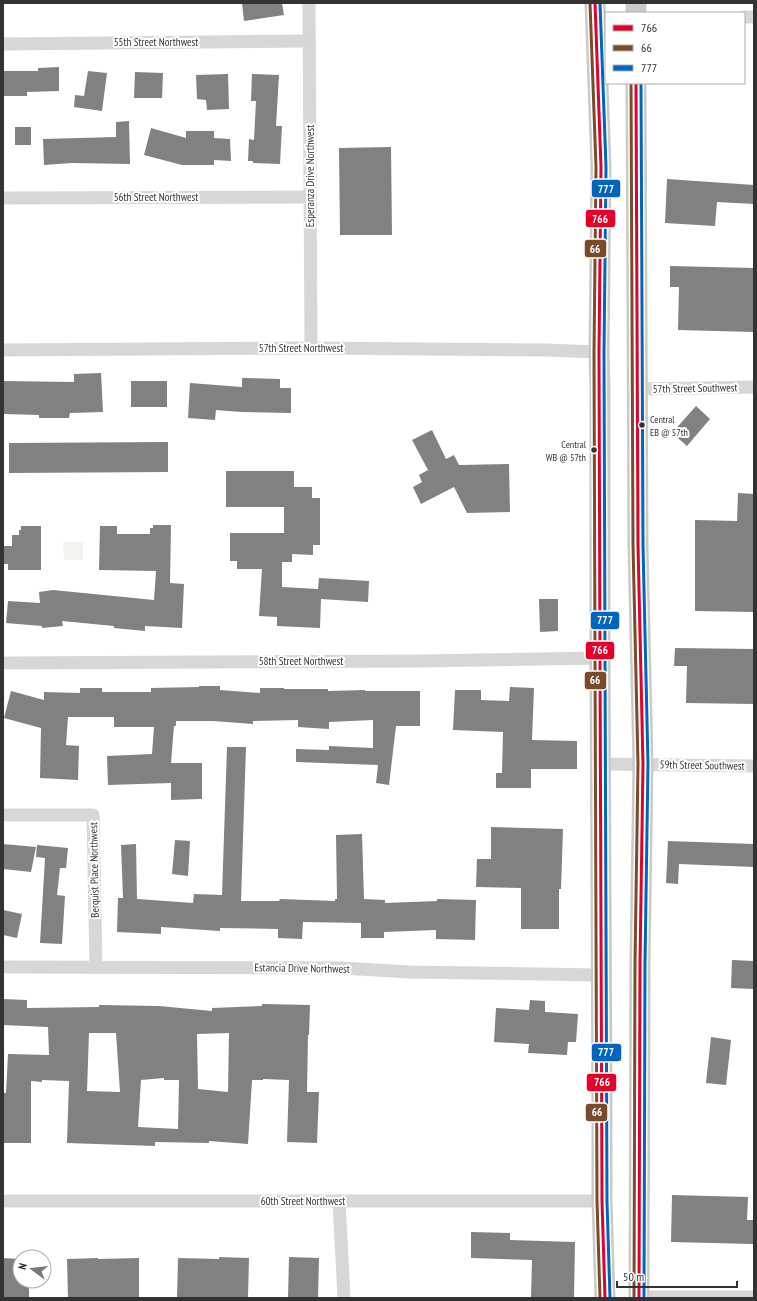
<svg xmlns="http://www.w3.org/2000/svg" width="757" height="1301" font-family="'PT Sans Narrow',sans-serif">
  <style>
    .green { fill: #f2f5ed }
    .building { fill: #818181; fill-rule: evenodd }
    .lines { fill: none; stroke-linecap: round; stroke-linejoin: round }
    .street { stroke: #d7d7d7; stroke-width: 13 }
    .primary { stroke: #cacaca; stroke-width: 21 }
    .bus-1-casing { stroke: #fff; stroke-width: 6 }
    .bus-2-casing { stroke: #fff; stroke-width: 6 }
    .bus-3-casing { stroke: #fff; stroke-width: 6 }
    .bus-1 { stroke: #e4002b; stroke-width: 3 }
    .bus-2 { stroke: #7a4b2a; stroke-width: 3 }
    .bus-3 { stroke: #0065bd; stroke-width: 3 }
    .bus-dot { fill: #333; stroke: #fff; stroke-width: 1.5 }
    .labels { text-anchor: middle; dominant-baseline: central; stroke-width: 4; stroke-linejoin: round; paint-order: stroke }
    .bus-label { font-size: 10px; fill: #333; stroke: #fff; text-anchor: start }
    .street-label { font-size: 11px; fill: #333; stroke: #fff }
    .line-badge { stroke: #fff; stroke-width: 1.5 }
    .badge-label { font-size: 11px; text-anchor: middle; font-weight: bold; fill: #fff }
  </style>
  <rect width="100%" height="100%" fill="#fff"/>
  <!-- green -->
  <polygon class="green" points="63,542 83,542 83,560 64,560"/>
  <!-- building -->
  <g class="building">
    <polygon points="242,3 282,3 284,15 244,21"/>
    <polygon points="59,67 59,91 27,92 27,96 4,96 4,71 38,71 38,68"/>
    <polygon points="88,71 107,73 102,111 74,107 75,95 84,96"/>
    <polygon points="135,72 163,73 162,98 134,98"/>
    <polygon points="228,74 229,109 207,110 206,100 197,99 196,75"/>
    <polygon points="252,74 279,75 276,126 282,126 280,164 253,163 253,161 248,161 249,139 254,140 256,101 251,101"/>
    <polygon points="129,121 130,164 72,163 44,165 43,139 116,137 116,122"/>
    <rect x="15" y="127" width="16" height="18"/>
    <polygon points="151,128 186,138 186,131 214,131 214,138 230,139 231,161 214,160 214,165 182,165 144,155"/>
    <polygon points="391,147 392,235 340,235 339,148"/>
    <polygon points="667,179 754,185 754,204 717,202 715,226 665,223"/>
    <polygon points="670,266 754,268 754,332 678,330 679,287 670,287"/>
    <polygon points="101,373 103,412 70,413 69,418 39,418 39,415 3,414 3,381 74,382 74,374"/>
    <polygon points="242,378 280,379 280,388 291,388 291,413 241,412 216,410 215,420 188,418 190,383 242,387"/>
    <rect x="131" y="381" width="36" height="26"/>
    <polygon points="696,406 710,419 687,446 672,433"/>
    <polygon points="432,430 446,459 454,455 459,465 509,464 510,512 467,513 454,487 421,504 413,487 422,482 419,475 428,470 412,440"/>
    <polygon points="168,442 168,472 9,473 9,443"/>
    <polygon points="226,471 294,471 294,487 312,487 312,498 320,498 320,545 313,545 313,555 292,554 292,562 282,562 282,587 318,589 319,578 369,581 368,602 321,599 320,628 277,626 277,617 259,616 262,569 237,569 237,561 230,561 230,533 284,533 284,507 226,507"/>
    <polygon points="738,493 754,494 754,612 695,611 695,520 737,521"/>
    <polygon points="153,525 171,525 170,583 184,584 182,628 145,626 145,631 114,628 114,626 62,621 63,626 42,628 42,626 6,623 8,601 40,603 39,592 53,590 154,600 156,571 99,570 100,526 117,526 117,534 150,534 150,528 153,528"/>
    <polygon points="21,526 41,526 41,570 8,570 8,564 3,564 3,546 12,546 12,535 19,535 19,530 21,530"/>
    <polygon points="539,599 558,599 558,631 540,632"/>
    <polygon points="675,648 754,649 754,704 686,703 687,666 674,666"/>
    <polygon points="199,686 220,686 220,690 260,693 260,688 284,688 284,689 328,689 328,691 365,690 365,691 420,691 420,726 396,726 389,785 376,783 378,765 296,762 296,749 329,750 329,746 373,748 373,720 329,722 329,729 298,727 298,720 253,721 253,724 213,721 176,721 176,726 174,726 171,763 202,763 202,799 171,800 171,783 108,785 107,756 152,754 154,727 114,727 114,717 68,717 66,745 79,746 78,780 40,778 41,728 4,718 11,691 44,700 44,692 80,693 80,688 102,688 102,692 151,692 151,688 199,687"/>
    <polygon points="510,687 534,688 532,740 577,741 577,769 531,769 531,788 496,788 496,773 502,773 503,732 453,730 455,690 481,690 481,700 509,701"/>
    <polygon points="227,747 246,747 241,901 279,901 280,899 335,901 335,899 337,899 336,835 362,834 364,899 385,900 385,903 437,901 437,899 476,900 475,940 436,939 436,930 384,932 384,938 361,938 361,923 303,922 302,939 278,938 278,929 220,928 220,931 161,927 161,934 117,932 118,898 123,898 121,845 136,844 137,899 193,903 194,894 222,895"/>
    <polygon points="491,827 563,829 561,889 559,889 559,929 521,929 521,888 476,887 477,859 491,859"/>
    <polygon points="175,840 190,841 188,876 172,874"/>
    <polygon points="668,841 754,844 754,867 679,864 678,884 666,883"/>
    <polygon points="3,844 36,847 31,872 3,869"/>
    <polygon points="37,845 68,848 66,868 60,868 57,895 65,896 62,944 40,943 45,858 36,857"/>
    <polygon points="3,910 22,914 17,938 3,935"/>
    <polygon points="732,960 754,961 754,989 731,988"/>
    <path d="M3 999 27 1000V1008L99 1007V1005L159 1006 212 1011V1008L262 1006V1004L310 1005 309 1035H308L307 1092H319L317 1143 287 1142 289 1080 263 1079V1080H252L248 1144 209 1141V1143L155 1142V1146L67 1143 69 1081 42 1080V1082L31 1081V1143H3V1093H6L8 1054 49 1055 48 1027 3 1025ZM89 1033H116L120 1092 87 1091ZM229 1033 228 1092 198 1089 197 1034ZM164 1078V1080H179L178 1129 138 1127 141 1080Z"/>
    <polygon points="530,1000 545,1001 545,1012 578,1014 576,1042 568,1042 567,1055 528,1053 529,1044 494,1042 496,1008 529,1010"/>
    <polygon points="711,1037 731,1040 726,1085 706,1083"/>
    <polygon points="672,1195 748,1197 747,1220 754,1220 753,1244 671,1242"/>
    <polygon points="471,1232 510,1233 510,1240 575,1242 574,1298 531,1298 532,1260 471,1258"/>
    <polygon points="219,1257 249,1258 248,1298 177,1298 178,1258 219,1259"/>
    <polygon points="289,1257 319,1258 318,1298 288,1298"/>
    <polygon points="3,1258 20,1259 20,1281 29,1281 29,1298 3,1298"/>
    <polygon points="98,1258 98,1259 139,1258 139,1298 68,1298 67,1259"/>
  </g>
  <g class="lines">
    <!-- street -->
    <g class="street">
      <polyline points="309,3 311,348"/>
      <polyline points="744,17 754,17"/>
      <polyline points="3,44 309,41"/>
      <polyline points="3,198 310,197"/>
      <polyline points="3,350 311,348 546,350 599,352"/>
      <polyline points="637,389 754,387"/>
      <polyline points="3,663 424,661 600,658"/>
      <polyline points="601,764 754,766"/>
      <polyline points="3,815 93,815 96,967"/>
      <polyline points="3,967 342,968 409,972 601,975"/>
      <polyline points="3,1201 602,1201"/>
      <polyline points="339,1201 344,1298"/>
      <polyline points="639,1297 754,1297"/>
    </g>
    <!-- primary -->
    <g class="primary">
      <polyline points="595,3 601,167 599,352 600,389 600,658 602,1114 602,1201 605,1298"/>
      <polyline points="636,13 636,3"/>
      <polyline points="636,83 638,545 643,764 640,963 639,1298"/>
    </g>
    <defs>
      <g id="bus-1">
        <polyline points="595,3 601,167 599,352 600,658 602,1201 605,1298"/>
        <polyline points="636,83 638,545 643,764 640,963 639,1298"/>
      </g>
      <g id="bus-2">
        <polyline points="590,3 596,167 594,352 595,658 597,1201 600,1298"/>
        <polyline points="631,83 633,545 638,764 635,963 634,1298"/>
      </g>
      <g id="bus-3">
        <polyline points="600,3 606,167 604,352 605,658 607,1201 610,1298"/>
        <polyline points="641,83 643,545 648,764 645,963 644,1298"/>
      </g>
    </defs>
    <!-- bus-1 casing -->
    <use href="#bus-1" class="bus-1-casing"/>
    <!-- bus-2 casing -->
    <use href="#bus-2" class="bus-2-casing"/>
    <!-- bus-3 casing -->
    <use href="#bus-3" class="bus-3-casing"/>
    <!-- bus-1 -->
    <use href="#bus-1" class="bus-1"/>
    <!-- bus-2 -->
    <use href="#bus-2" class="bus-2"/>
    <!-- bus-3 -->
    <use href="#bus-3" class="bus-3"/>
  </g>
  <!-- markers -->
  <g class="bus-dot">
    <circle cx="642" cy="425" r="3.5"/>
    <circle cx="594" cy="450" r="3.5"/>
  </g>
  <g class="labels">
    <!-- bus labels -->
    <g class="bus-label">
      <text x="650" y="419">Central<tspan x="650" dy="13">EB @ 57th</tspan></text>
      <text x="586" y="444" text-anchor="end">Central<tspan x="586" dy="13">WB @ 57th</tspan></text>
    </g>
    <!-- street labels -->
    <g class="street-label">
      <text x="156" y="42">55th Street Northwest</text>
      <text transform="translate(310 176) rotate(-90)">Esperanza Drive Northwest</text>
      <text x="156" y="197">56th Street Northwest</text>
      <text x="301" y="348">57th Street Northwest</text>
      <text transform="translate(695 388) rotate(-1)">57th Street Southwest</text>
      <text x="301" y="661">58th Street Northwest</text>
      <text transform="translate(702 765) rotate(1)">59th Street Southwest</text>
      <text transform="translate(94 870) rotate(-91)">Berquist Place Northwest</text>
      <text transform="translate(302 968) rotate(1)">Estancia Drive Northwest</text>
      <text x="303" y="1201">60th Street Northwest</text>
    </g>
  </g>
  <g class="line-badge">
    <rect x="591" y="179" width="30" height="19" rx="4" fill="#0065bd"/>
    <rect x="585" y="209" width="31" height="19" rx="4" fill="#e4002b"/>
    <rect x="584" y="239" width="23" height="19" rx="4" fill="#7a4b2a"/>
    <rect x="590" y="611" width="30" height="19" rx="4" fill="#0065bd"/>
    <rect x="585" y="641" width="30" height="19" rx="4" fill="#e4002b"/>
    <rect x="584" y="671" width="23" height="19" rx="4" fill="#7a4b2a"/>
    <rect x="591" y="1043" width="31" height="19" rx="4" fill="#0065bd"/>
    <rect x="586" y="1073" width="31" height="19" rx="4" fill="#e4002b"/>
    <rect x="585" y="1103" width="23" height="19" rx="4" fill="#7a4b2a"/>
  </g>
  <g class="badge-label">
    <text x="606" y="193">777</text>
    <text x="600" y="223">766</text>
    <text x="595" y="253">66</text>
    <text x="605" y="624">777</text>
    <text x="600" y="654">766</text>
    <text x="595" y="684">66</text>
    <text x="606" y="1056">777</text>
    <text x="602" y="1086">766</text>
    <text x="597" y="1116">66</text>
  </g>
  <!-- border -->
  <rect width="757" height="1301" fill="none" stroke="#333333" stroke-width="8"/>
  <!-- legend -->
  <rect x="605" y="12" width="140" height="72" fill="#ffffff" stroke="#adadad"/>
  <rect x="613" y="25" width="20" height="6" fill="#e4002b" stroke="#adadad"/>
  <text x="641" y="32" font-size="12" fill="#333333">766</text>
  <rect x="613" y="45" width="20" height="6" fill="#7a4b2a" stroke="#adadad"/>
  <text x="641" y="52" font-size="12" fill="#333333">66</text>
  <rect x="613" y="65" width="20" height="6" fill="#0065bd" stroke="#adadad"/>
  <text x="641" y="72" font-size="12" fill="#333333">777</text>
  <!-- north arrow -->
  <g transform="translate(32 1269) rotate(285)"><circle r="19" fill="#ffffff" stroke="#adadad"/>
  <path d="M0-3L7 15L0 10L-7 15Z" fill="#7a7a7a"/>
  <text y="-6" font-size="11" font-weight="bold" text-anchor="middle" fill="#333333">N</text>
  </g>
  <!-- scale -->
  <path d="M617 1281v6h120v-6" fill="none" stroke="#333333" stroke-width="2"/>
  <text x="623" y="1281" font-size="12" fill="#333333" stroke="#ffffff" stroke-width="3" paint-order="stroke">50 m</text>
</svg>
